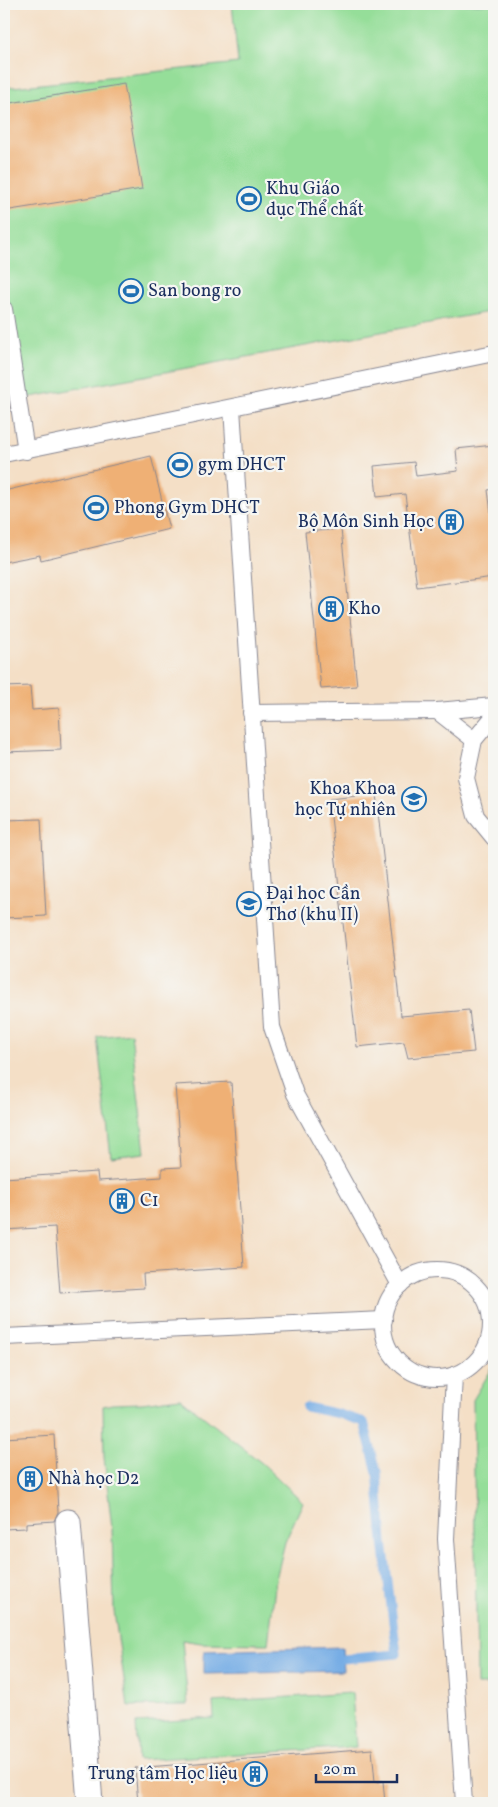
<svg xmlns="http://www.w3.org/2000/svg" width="498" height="1807" font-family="Vollkorn,serif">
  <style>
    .green { fill: #95de99; stroke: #58867c }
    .water { fill: #77ade5; stroke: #496ea2 }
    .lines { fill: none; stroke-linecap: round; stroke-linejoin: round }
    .stream { stroke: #77ade5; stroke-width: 9 }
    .building { fill: #efb075 }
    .service-casing { stroke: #888792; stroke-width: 18 }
    .pedestrian-casing { stroke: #888792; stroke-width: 27 }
    .service { stroke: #fff; stroke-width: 16 }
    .pedestrian { stroke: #fff; stroke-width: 25 }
    .labels { text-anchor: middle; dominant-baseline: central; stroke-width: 4.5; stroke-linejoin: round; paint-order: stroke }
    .poi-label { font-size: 18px; fill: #1b2f5e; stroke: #f6f6f2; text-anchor: start }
  </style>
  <rect width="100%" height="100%" fill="#f6f6f2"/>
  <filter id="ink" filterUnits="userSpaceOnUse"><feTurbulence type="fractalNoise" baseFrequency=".02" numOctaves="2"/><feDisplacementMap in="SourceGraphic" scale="10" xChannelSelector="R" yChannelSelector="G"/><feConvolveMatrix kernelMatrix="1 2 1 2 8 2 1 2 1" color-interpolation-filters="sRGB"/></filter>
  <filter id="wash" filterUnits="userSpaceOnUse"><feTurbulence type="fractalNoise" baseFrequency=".0096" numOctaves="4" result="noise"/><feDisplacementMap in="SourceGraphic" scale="20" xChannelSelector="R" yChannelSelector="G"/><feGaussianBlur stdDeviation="1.12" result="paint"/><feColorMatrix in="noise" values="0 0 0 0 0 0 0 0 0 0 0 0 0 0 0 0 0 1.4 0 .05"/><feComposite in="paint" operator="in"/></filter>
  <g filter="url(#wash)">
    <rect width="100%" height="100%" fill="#f4dfc6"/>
    <!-- green -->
    <g class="green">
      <polygon points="232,4 494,4 494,311 4,402 4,88 238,63"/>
      <polygon points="131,1033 145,1153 111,1157 97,1037"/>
      <polygon points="494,1365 494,1685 477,1685 473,1400"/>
      <polygon points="180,1398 263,1464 303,1502 285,1542 276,1579 268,1644 201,1643 182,1640 188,1705 128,1706 114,1611 112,1529 104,1457 103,1406 112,1404 142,1403"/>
      <polygon points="352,1693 356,1747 138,1760 136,1723 214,1718 213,1702"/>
    </g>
    <!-- water -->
    <polygon class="water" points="342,1647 343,1671 204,1674 204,1651"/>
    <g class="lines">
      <!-- stream -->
      <polyline class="stream" points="306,1407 339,1414 364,1422 377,1472 383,1542 397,1654 343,1659"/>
    </g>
    <g id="blocks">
      <!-- building -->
      <g class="building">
        <polygon points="124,84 142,189 4,211 4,104"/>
        <polygon points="494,445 494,489 488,490 494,536 494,577 417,587 405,494 377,497 374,466 414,462 416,476 458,471 456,449"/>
        <polygon points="151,456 169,529 41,560 40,555 4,562 4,491"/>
        <polygon points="341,529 357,686 321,689 305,532"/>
        <polygon points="30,686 32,710 59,708 61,750 4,752 4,687"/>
        <polygon points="376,794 401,1016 469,1010 474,1052 408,1058 404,1042 357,1047 329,799"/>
        <polygon points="41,819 46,916 4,918 4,820"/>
        <polygon points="231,1082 244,1267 143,1274 144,1288 60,1293 55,1227 4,1230 4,1178 97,1172 98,1181 162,1177 162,1168 181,1167 175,1085"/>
        <polygon points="54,1435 58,1512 54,1521 26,1523 26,1528 4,1529 4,1438"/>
        <polygon points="372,1749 375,1782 383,1781 385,1803 138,1803 135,1768"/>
      </g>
    </g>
  </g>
  <g filter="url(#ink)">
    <use href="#blocks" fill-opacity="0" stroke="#888792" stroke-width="1"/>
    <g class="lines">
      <defs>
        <g id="service">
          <polyline points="4,309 26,451"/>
          <polyline points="232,408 272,1027 295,1094 400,1285"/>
          <polyline points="4,454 494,353"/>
          <polyline points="437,711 474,740"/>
          <polyline points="251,713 437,711 494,706"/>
          <polyline points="494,716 474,740 466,778 476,816 494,838"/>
          <circle cx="437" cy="1324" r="54"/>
          <polyline points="4,1337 384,1320"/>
          <polyline points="454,1375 446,1539 464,1803"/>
        </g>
        <polyline id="pedestrian" points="68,1522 90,1803"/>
      </defs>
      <!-- service casing -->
      <use href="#service" class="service-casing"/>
      <!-- pedestrian casing -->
      <use href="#pedestrian" class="pedestrian-casing"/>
      <!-- service -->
      <use href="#service" class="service"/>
      <!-- pedestrian -->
      <use href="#pedestrian" class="pedestrian"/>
    </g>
  </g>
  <!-- icons -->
  <defs>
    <symbol id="stadium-ring" viewBox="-11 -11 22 22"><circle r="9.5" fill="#f6f6f2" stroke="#1f6fb2" stroke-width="1.5"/><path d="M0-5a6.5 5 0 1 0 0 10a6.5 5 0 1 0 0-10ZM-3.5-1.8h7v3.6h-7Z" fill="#1f6fb2"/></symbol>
    <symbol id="building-ring" viewBox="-11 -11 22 22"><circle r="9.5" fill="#f6f6f2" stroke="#1f6fb2" stroke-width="1.5"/><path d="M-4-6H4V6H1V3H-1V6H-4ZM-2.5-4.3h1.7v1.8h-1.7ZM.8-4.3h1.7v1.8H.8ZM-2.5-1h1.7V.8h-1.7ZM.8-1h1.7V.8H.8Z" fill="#1f6fb2"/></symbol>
    <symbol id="school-ring" viewBox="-11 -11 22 22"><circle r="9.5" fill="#f6f6f2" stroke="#1f6fb2" stroke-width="1.5"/><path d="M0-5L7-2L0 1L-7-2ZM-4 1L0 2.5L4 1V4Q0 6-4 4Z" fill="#1f6fb2"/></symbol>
    <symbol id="university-ring" viewBox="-11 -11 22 22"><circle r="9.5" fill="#f6f6f2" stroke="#1f6fb2" stroke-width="1.5"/><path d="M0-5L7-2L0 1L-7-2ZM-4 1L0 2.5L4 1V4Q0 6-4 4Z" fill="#1f6fb2"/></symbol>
  </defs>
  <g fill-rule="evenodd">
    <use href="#stadium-ring" x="235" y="185" width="28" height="28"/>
    <use href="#stadium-ring" x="117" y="277" width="28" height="28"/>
    <use href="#stadium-ring" x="166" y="451" width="28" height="28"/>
    <use href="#stadium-ring" x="82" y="494" width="28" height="28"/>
    <use href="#building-ring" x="437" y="508" width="28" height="28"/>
    <use href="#building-ring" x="317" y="595" width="28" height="28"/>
    <use href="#school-ring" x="400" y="785" width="28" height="28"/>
    <use href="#university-ring" x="235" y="890" width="28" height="28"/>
    <use href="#building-ring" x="108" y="1187" width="28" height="28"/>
    <use href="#building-ring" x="16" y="1465" width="28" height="28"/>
    <use href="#building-ring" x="241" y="1760" width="28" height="28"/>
  </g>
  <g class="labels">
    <!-- poi labels -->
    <g class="poi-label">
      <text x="266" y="189">Khu Giáo<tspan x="266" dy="21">dục Thể chất</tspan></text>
      <text x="148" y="291">San bong ro</text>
      <text x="198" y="465">gym DHCT</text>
      <text x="114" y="508">Phong Gym DHCT</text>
      <text x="434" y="522" text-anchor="end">Bộ Môn Sinh Học</text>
      <text x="348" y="609">Kho</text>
      <text x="396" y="789" text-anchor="end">Khoa Khoa<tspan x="396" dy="21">học Tự nhiên</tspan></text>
      <text x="266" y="894">Đại học Cần<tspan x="266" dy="21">Thơ (khu II)</tspan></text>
      <text x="140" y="1201">C1</text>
      <text x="48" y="1479">Nhà học D2</text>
      <text x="238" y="1774" text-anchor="end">Trung tâm Học liệu</text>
    </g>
  </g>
  <!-- margin -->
  <rect width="498" height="1807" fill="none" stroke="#f6f6f2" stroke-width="20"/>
  <!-- scale -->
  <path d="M316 1774v8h81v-8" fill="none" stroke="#1b2f5e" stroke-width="2.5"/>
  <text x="323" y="1774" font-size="15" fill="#1b2f5e" stroke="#f6f6f2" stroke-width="4" paint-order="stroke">20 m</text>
</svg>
